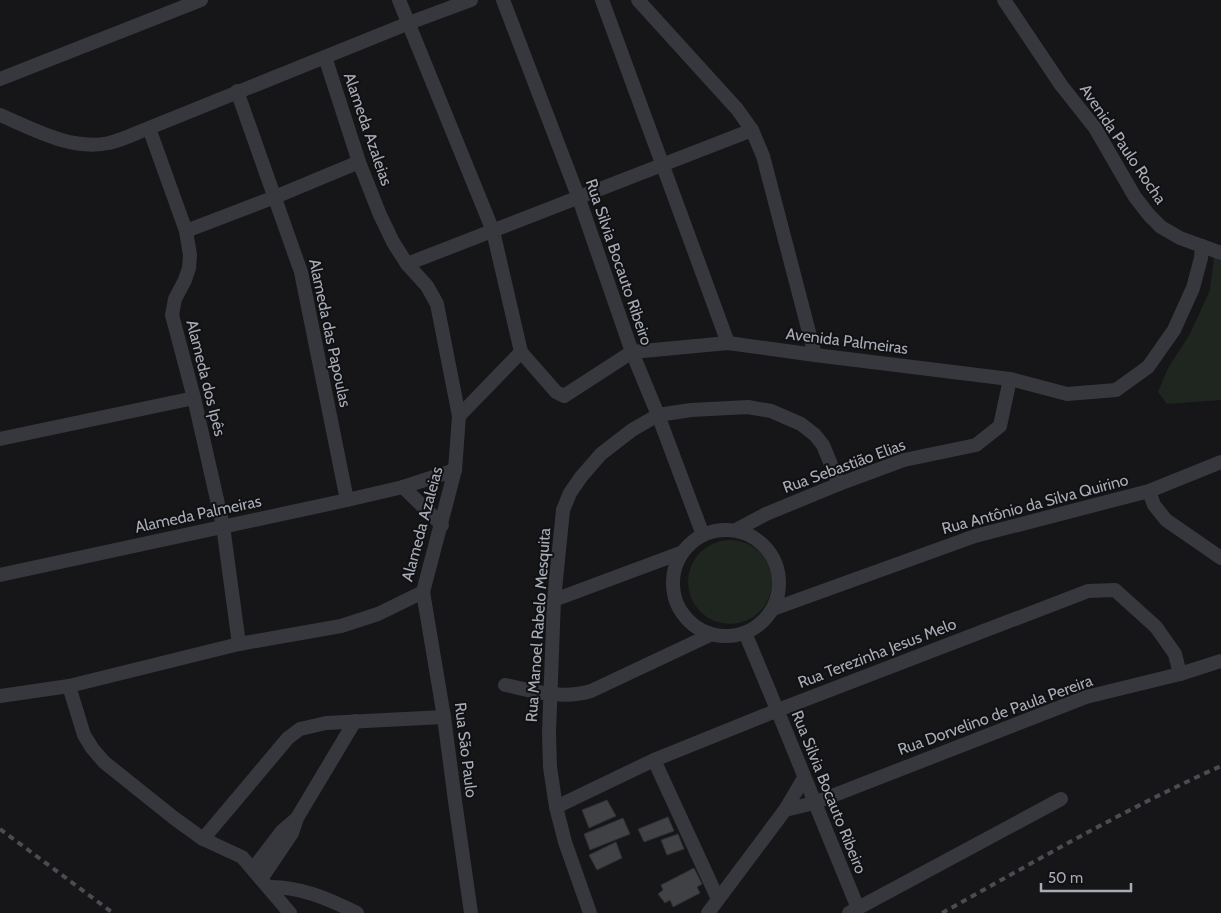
<svg xmlns="http://www.w3.org/2000/svg" width="1221" height="913" font-family="Cabin,sans-serif">
  <style>
    .green { fill: #1e261f }
    .building { fill: #404145; stroke: #303034 }
    .lines { fill: none; stroke-linecap: round; stroke-linejoin: round }
    .minor { stroke: #37383d; stroke-width: 14 }
    .rail { stroke: #4a4c52; stroke-width: 4; stroke-dasharray: 6 5; stroke-linecap: butt }
    .labels { text-anchor: middle; dominant-baseline: central; stroke-width: 4; stroke-linejoin: round; paint-order: stroke }
    .street-label { font-size: 16px; fill: #a8acb7; stroke: #111113 }
  </style>
  <rect width="100%" height="100%" fill="#161618"/>
  <!-- green -->
  <g class="green">
    <polygon points="1214,257 1221,260 1221,400 1167,404 1158,392 1168,368 1190,334 1210,290"/>
    <circle cx="730" cy="582" r="42"/>
  </g>
  <!-- building -->
  <g class="building">
    <polygon points="607,800 616,816 589,828 582,810"/>
    <polygon points="668,817 674,831 644,842 638,829"/>
    <polygon points="623,818 630,834 590,850 584,834"/>
    <polygon points="678,834 684,849 667,855 661,840"/>
    <polygon points="616,842 622,858 597,870 589,855"/>
    <polygon points="694,868 702,884 697,887 700,893 673,907 670,900 665,903 658,894 663,890 661,885"/>
  </g>
  <g class="lines">
    <!-- minor -->
    <g class="minor">
      <polyline points="399,0 493,231 521,352"/>
      <polyline points="503,0 578,196 632,352 658,415 703,535"/>
      <polyline points="602,0 728,343"/>
      <polyline points="638,0 737,109 752,130 763,156 815,355"/>
      <polyline points="1004,0 1061,85 1095,128 1135,197 1149,215 1161,227 1180,238 1221,253"/>
      <polyline points="0,79 201,0"/>
      <polyline points="237,91 301,272 347,500"/>
      <path d="M0 115C33 129 71 151 109 143 122 140 136 133 149 128L409 23 471 0"/>
      <polyline points="149,128 186,231 190,255 189,268 185,280 175,299 172,315 194,398 223,526 239,644"/>
      <polyline points="186,231 275,197 359,162"/>
      <polyline points="407,264 752,130"/>
      <polyline points="459,416 521,352 556,392 564,396 632,352 728,343 815,355 1010,379 1067,394 1116,390 1148,367 1174,330 1193,288 1201,258 1202,246"/>
      <polyline points="0,439 194,398"/>
      <polyline points="403,487 442,525"/>
      <polyline points="1149,491 1154,505 1166,520 1221,558"/>
      <circle cx="726" cy="583" r="53"/>
      <polyline points="736,530 766,514 839,484 904,460 976,445 1000,426 1010,379"/>
      <polyline points="0,575 347,500 403,487 455,470"/>
      <polyline points="423,592 444,717 455,801 471,913"/>
      <polyline points="554,600 683,552"/>
      <polyline points="773,609 975,536 1149,491 1221,462"/>
      <path d="M745 633C784 724 820 817 858 908"/>
      <path d="M505 685C534 691 562 700 591 691L710 635"/>
      <polyline points="69,686 84,735 92,748 104,762 174,818 203,839 242,857 290,913"/>
      <polyline points="0,696 69,686 239,644 341,626 378,614 423,592 455,470 459,416 437,304 427,286 407,264 393,242 380,215 359,162 325,57"/>
      <polyline points="654,760 718,899"/>
      <polyline points="556,807 654,760 778,710 1088,591 1115,590 1156,627 1175,654 1180,674"/>
      <polyline points="785,810 814,803 1086,697 1180,674 1221,661"/>
      <polyline points="203,839 288,738 300,729 326,723 444,717"/>
      <polyline points="253,869 282,831 296,819"/>
      <polyline points="261,879 292,833 297,818 355,721"/>
      <path d="M268 887C299 886 329 899 357 913"/>
      <polyline points="590,913 565,842 556,807 550,767 549,732 554,600 563,510 570,493 581,477 601,454 632,430 658,415 691,410 748,407 771,411 801,424 815,435 823,445 839,484"/>
      <polyline points="708,913 785,810 804,778"/>
      <polyline points="849,913 1061,799"/>
    </g>
    <!-- rail -->
    <g class="rail">
      <polyline points="0,829 113,913"/>
      <path d="M942 913C1034 862 1125 809 1221 766"/>
    </g>
  </g>
  <g class="labels">
    <!-- street labels -->
    <g class="street-label">
      <text transform="translate(368 129) rotate(71)">Alameda Azaleias</text>
      <text transform="translate(1123 144) rotate(56)">Avenida Paulo Rocha</text>
      <text transform="translate(619 262) rotate(71)">Rua Silvia Bocauto Ribeiro</text>
      <text transform="translate(330 333) rotate(78)">Alameda das Papoulas</text>
      <text transform="translate(847 341) rotate(7)">Avenida Palmeiras</text>
      <text transform="translate(206 378) rotate(76)">Alameda dos Ipês</text>
      <text transform="translate(844 466) rotate(-20)">Rua Sebastião Elias</text>
      <text transform="translate(1035 504) rotate(-15)">Rua Antônio da Silva Quirino</text>
      <text transform="translate(198 514) rotate(-12)">Alameda Palmeiras</text>
      <text transform="translate(422 524) rotate(-75)">Alameda Azaleias</text>
      <text transform="translate(538 625) rotate(-86)">Rua Manoel Rabelo Mesquita</text>
      <text transform="translate(877 653) rotate(-21)">Rua Terezinha Jesus Melo</text>
      <text transform="translate(995 715) rotate(-20)">Rua Dorvelino de Paula Pereira</text>
      <text transform="translate(466 750) rotate(83)">Rua São Paulo</text>
      <text transform="translate(829 792) rotate(68)">Rua Silvia Bocauto Ribeiro</text>
    </g>
  </g>
  <!-- scale -->
  <path d="M1041 883v8h90v-8" fill="none" stroke="#a8acb7" stroke-width="2.5"/>
  <text x="1048" y="883" font-size="15" fill="#a8acb7" stroke="#111113" stroke-width="4" paint-order="stroke">50 m</text>
</svg>
